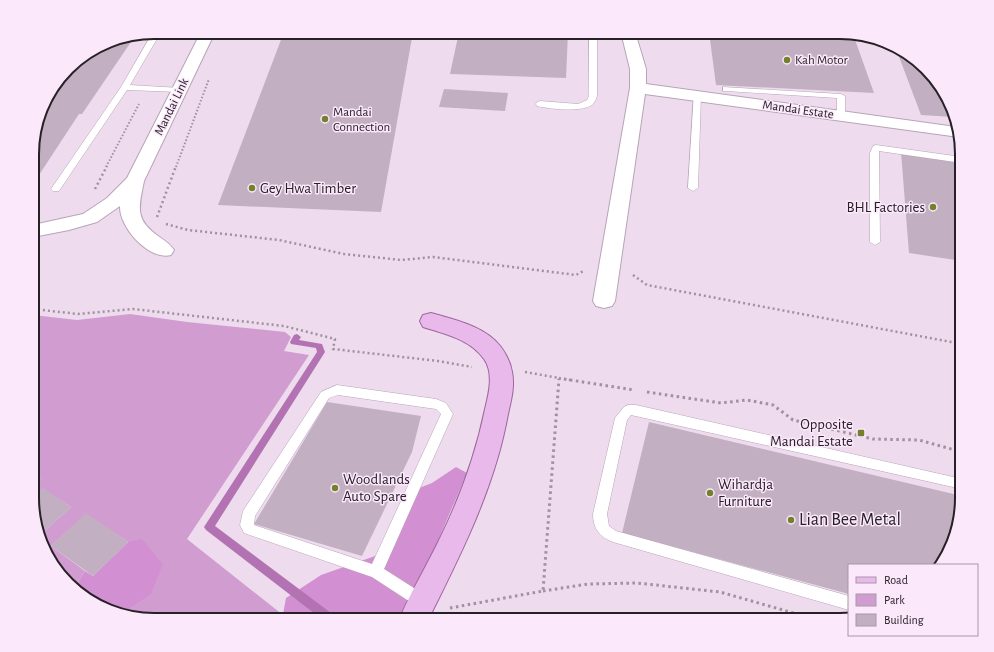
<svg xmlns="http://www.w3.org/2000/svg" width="994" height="652" font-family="'Alegreya Sans',sans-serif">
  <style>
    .green { fill: #d19dd1 }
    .forest { fill: #d290d2 }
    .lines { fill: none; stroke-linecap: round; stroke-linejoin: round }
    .stream { fill: #b373b3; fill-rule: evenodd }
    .building { fill: #c2afc1 }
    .service-casing { stroke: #b7a5b7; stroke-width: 1 }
    .minor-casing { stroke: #b7a5b7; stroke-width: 2 }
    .primary-casing { stroke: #9d669d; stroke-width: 2 }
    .path-far2 { stroke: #9f919e; stroke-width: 2; stroke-dasharray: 1.5 2; stroke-linecap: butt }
    .path-far1 { stroke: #9f919e; stroke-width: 2.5; stroke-dasharray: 2 3; stroke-linecap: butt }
    .path { stroke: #9f919e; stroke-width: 3; stroke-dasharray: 2.5 3.5; stroke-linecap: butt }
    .service { fill: #fff; fill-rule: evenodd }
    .minor { fill: #fff; fill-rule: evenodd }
    .primary { fill: #eab9eb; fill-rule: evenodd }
    .poi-dot { fill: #75802d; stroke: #fbe8fb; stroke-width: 1.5 }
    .labels { text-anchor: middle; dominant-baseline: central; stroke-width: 3; stroke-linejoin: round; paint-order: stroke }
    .far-poi-label { font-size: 13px; fill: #272027; stroke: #fbe8fb; text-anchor: start }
    .far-street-label { font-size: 13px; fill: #272027; stroke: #fbe8fb }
    .poi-label { font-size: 15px; fill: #272027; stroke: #fbe8fb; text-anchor: start }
    .near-poi-label { font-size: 18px; fill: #272027; stroke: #fbe8fb; text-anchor: start }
    .rim { fill: none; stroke: #272027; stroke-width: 2 }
  </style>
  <rect width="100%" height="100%" fill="#eedbed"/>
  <!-- green -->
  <polygon class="green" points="130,314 187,322 285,332 291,337 284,351 309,355 187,539 283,615 282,620 154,620 112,612 125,612 128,542 86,514 51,546 85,571 75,587 48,559 40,535 71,507 43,489 33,497 33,485 41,478 33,472 33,315 77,320"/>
  <!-- forest -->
  <g class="forest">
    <polygon points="456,467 467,473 430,559 398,620 282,620 286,598 321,575 378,555 406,493 432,483"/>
    <polygon points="142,539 163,564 151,594 124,612 112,612 86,599 75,587 85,571 93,576 128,542"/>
  </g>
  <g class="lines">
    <!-- stream -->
    <polygon class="stream" points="297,334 301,337 299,340 322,344 325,352 215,526 335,616 336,620 323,620 206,530 204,527 317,352 316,348 291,344 290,342 294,335"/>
  </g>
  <!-- building -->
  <g class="building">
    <polygon points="284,32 413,32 381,212 218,205"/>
    <polygon points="459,32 568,32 566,78 450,74"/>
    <polygon points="709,32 840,32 853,34 874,93 716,85"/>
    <polygon points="135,36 82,114 79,114 37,178 33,178 33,138 45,100 73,62 107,41"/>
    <polygon points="895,46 908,53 946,93 953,117 921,115"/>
    <polygon points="444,89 508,93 505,111 439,107"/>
    <polygon points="901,152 962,161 962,261 909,253"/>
    <polygon points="327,402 421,416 412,452 362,556 254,524"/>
    <polygon points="649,422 962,496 962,506 942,565 849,565 849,594 622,533"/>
    <polygon points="33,472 42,478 33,485"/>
    <polygon points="43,488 71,507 40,535 33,514 33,497"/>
    <polygon points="86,513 128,542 93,576 51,546"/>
  </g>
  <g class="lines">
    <defs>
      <g id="service">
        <polygon points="153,32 161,32 130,85 180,88 184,90 180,92 127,90 59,191 53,191 51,189 121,87"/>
        <path d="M589 32H597V96C596 100 594 104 590 106 579 112 549 109 537 106L536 104 537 102 540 101 578 104 587 100 589 96Z"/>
        <polygon points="723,87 841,94 845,96 845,116 841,119 837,116 837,98 726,91 723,91"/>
        <polygon points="694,93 697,93 701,95 698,188 693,191 688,188"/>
        <polygon points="876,145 962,157 962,163 879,151 880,242 875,245 870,242 870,153 873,146"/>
        <path d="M337 385 436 399 446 403 453 414 384 569 428 597 430 602 428 607 423 609 418 607 372 577 244 533 240 525 243 511 321 392ZM338 395 436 409 441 414 372 564 254 525 255 516 329 398Z"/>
        <path d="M628 405H636L962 479V489L631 415 627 420 607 514 609 526 616 531 849 596V610L613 542C600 537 593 529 593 514L615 418 624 407Z"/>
      </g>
      <g id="minor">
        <path d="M201 32H215L144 181C139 207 134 219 158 236 164 240 170 244 174 250L171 255C150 261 119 228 120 206L97 222 69 230 33 237V225L83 214 107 198 127 178Z"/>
        <polygon points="621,32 635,32 646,69 646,84 956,127 959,137 645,94 615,301 612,306 604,308 596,306 593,301 630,88 630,69"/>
      </g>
      <path id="primary" d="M431 313C455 320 485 326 501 347 506 354 511 364 512 372 515 386 511 401 508 414 495 487 461 554 428 620H399C411 591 428 564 441 536 461 495 476 453 485 409 489 393 494 373 484 359 470 339 445 334 423 327L420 321 423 315Z"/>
    </defs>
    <!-- service casing -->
    <use href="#service" class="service-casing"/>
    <!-- minor casing -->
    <use href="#minor" class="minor-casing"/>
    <!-- primary casing -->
    <use href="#primary" class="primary-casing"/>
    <!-- path-far2 -->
    <g class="path-far2">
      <polyline points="106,167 139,104"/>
      <polyline points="176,167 209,79"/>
    </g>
    <!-- path-far1 -->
    <g class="path-far1">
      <polyline points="95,189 107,166"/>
      <polyline points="157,217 176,166"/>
      <polyline points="166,224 188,230 279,240 344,254 401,260 433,257 576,275 585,270"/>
      <polyline points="633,275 647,285 962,344"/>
      <polyline points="33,309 78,314 133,309 284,326 335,339 333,349 438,361 472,367"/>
      <polyline points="525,372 559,378 559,380"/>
      <polyline points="559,378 570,380"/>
    </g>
    <!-- path -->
    <g class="path">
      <polyline points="564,379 634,390"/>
      <polyline points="647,392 721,403 747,400 773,405 793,420 873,439 919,440 962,452"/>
      <polyline points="543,591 588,584 637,583 720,592 818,620"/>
      <polyline points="450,608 543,591 559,379"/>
    </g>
    <!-- service -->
    <use href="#service" class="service"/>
    <!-- minor -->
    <use href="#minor" class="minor"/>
    <!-- primary -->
    <use href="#primary" class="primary"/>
  </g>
  <!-- markers -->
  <g class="poi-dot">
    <circle cx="787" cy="60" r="4"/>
    <circle cx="325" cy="119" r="4"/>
    <circle cx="252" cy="188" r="4"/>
    <circle cx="933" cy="207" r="4"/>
    <rect x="857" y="429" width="8" height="8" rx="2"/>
    <circle cx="335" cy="488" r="4"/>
    <circle cx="710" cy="493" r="4"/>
    <circle cx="791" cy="520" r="4"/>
  </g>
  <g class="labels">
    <!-- far-poi labels -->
    <g class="far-poi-label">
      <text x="795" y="60">Kah Motor</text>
      <text x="333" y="112">Mandai<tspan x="333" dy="15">Connection</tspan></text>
    </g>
    <!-- far-street labels -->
    <g class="far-street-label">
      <text transform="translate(172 107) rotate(-64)">Mandai Link</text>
      <text transform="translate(798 110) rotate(8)">Mandai Estate</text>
    </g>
    <!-- poi labels -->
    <g class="poi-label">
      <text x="260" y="188">Gey Hwa Timber</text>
      <text x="925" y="207" text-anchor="end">BHL Factories</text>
      <text x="853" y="424" text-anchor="end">Opposite<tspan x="853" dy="17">Mandai Estate</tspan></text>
      <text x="343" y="479">Woodlands<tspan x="343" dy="17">Auto Spare</tspan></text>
      <text x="718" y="484">Wihardja<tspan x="718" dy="17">Furniture</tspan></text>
    </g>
    <!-- near-poi labels -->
    <g class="near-poi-label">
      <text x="799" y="520">Lian Bee Metal</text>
    </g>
  </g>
  <!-- crop -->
  <path d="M0 0H994V652H0ZM154 39H840A115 115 0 0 1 955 154V498A115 115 0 0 1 840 613H154A115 115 0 0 1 39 498V154A115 115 0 0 1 154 39Z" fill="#fbe8fb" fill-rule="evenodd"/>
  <path class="rim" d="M154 39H840A115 115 0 0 1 955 154V498A115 115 0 0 1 840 613H154A115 115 0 0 1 39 498V154A115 115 0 0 1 154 39Z"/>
  <!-- legend -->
  <rect x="848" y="564" width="130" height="72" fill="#fbe8fb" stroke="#a698a6"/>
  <rect x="856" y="577" width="20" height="6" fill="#eab9eb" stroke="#a698a6"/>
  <text x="884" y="584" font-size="12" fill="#272027">Road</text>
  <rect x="856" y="594" width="20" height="12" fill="#d19dd1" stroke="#a698a6"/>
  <text x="884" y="604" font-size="12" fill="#272027">Park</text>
  <rect x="856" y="614" width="20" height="12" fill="#c2afc1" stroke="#a698a6"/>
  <text x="884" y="624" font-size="12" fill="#272027">Building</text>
</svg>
